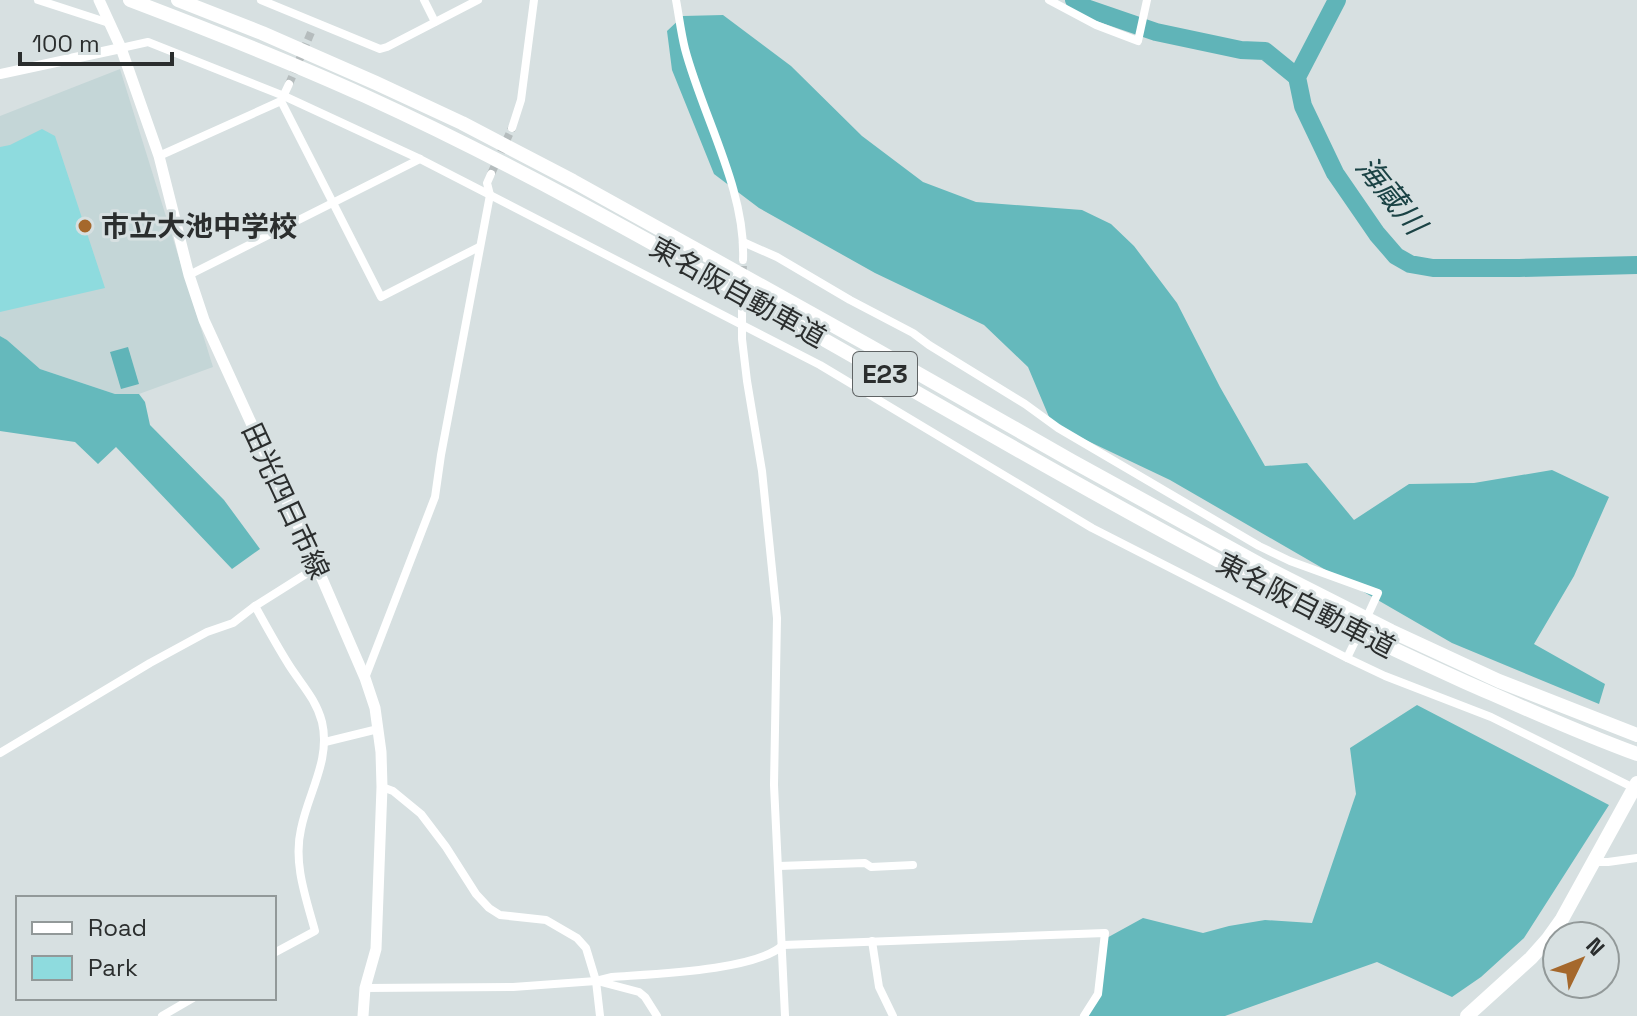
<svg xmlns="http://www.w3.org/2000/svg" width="1637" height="1016" font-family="'Space Grotesk','Noto Sans JP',sans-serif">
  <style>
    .built { fill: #c4d6d7 }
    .green { fill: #8edbde }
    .forest { fill: #65b9bc }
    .water { fill: #60b4b8 }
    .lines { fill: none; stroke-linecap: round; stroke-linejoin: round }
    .river { stroke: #60b4b8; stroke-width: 18 }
    .minor-tunnel { stroke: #b5bcbd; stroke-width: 8; stroke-dasharray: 8 4; stroke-linecap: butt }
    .minor { stroke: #fff; stroke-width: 8 }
    .tertiary { stroke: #fff; stroke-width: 10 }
    .secondary { stroke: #fff; stroke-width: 11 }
    .trunk { stroke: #fff; stroke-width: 14 }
    .motorway { stroke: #fff; stroke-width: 14 }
    .poi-dot { fill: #a5682c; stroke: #d7e0e1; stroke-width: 3 }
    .labels { text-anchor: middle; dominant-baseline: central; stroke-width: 6; stroke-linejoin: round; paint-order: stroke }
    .shield { fill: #d7e0e1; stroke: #5f6364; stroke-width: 2 }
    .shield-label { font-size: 26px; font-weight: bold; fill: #2b2e2e }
    .poi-label { font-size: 28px; font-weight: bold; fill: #2b2e2e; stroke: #d7e0e1; text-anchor: start }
    .street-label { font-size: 28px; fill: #2b2e2e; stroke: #d7e0e1 }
    .water-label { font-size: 30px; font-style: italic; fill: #1b4345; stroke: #d7e0e1 }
  </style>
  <rect width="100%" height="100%" fill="#d7e0e1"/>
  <!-- built -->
  <polygon class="built" points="120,69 213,367 139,394 115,394 40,369 7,340 0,336 0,116"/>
  <!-- green -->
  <polygon class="green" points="42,129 55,136 105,288 0,312 0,147 10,145"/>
  <!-- forest -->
  <g class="forest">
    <polygon points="723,15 791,66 862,136 923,182 976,202 1082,210 1111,224 1134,246 1177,303 1220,387 1265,466 1307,463 1354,520 1409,484 1474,483 1552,470 1609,497 1574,576 1534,644 1605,684 1599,704 1452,643 1170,480 1052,424 1028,367 984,325 875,273 759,208 714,174 672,70 667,31 683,16"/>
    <polygon points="0,336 7,340 40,369 115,394 139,394 145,402 150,425 224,500 260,549 232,569 116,447 98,464 75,442 0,431"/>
    <polygon points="1417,705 1609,805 1524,938 1481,977 1452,997 1377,962 1225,1016 1088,1016 1093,1007 1103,940 1143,918 1203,933 1229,926 1265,920 1312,923 1356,794 1350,748"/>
  </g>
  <!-- water -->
  <polygon class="water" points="128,347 139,384 121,389 110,352"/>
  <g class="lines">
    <!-- river -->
    <g class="river">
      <polyline points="1074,0 1086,8 1156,32 1241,50 1265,51 1297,77"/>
      <polyline points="1337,0 1297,77 1303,106 1335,173 1377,234 1396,256 1410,264 1433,268 1519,268 1637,265"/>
    </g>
    <!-- minor-tunnel -->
    <g class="minor-tunnel">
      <polyline points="289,84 312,30"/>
      <polyline points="491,174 512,128"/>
      <polyline points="742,310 743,260"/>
    </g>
    <!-- minor -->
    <g class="minor">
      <polyline points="38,0 109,23"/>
      <polyline points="261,0 380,49 387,47 478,0"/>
      <polyline points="424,0 435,22"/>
      <path d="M676 0C679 16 681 33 685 49 703 117 746 190 743 260"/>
      <polyline points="1049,0 1096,25 1138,41 1147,0"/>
      <polyline points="121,48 148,42 284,96 420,159 820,365 1092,528 1347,658 1385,676 1491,717 1634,788"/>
      <polyline points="281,101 381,297 479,247"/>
      <polyline points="512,128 521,100 534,0"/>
      <polyline points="159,156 281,101 289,84"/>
      <polyline points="743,242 777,257 850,300 913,333 929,345 1025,404 1058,428 1259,546 1290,561 1378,593 1366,619"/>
      <polyline points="189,275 420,159"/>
      <polyline points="742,310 742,339 747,381 762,471 777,618 774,785 785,1016"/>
      <path d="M255 606C266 626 277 646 289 665 301 684 316 699 322 722 331 760 308 793 301 829 293 863 306 898 315 931L274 953"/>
      <polyline points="1347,658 1360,631"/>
      <polyline points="365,678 435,497 441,455 490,195 487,183 491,174"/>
      <polyline points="325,742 378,729"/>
      <polyline points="0,753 150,663 207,632 233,623 255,606 317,567"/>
      <polyline points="382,787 393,791 421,814 446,847 476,894 489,908 500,915 546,920 577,938 586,948 596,981 600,1016"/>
      <polyline points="1594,862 1608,862 1637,858"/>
      <polyline points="779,866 865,863 871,867 913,865"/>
      <polyline points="872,941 879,987 893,1016"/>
      <polyline points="601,982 639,992 645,997 657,1016"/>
      <path d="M365 988 513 987 596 981 612 977C651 974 756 971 783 945L1105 933 1098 994 1084 1016"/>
      <polyline points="162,1016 193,998"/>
    </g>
    <!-- tertiary -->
    <polyline class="tertiary" points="0,74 121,48"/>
    <!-- secondary -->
    <polyline class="secondary" points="99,0 121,48 159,156 189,275 204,320 317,567 365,678 375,708 381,752 382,787 376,949 365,988 363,1016"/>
    <!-- trunk -->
    <polyline class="trunk" points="1467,1016 1531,958 1547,940 1562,919 1637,783"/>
    <!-- motorway -->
    <g class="motorway">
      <path d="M130 0C209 30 288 61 365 96 512 163 653 243 793 322 1014 447 1232 578 1465 682 1522 707 1579 733 1637 754"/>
      <polyline points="178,0 262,33 376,83 462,123 573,181 868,345 1072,461 1259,564 1391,631 1499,681 1637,735"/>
    </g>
  </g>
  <!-- markers -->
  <circle class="poi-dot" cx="85" cy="226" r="8"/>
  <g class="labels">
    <!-- shield labels -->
    <rect class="shield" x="853" y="352" width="64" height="44" rx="6"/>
    <g class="shield-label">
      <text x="885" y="374">E23</text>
    </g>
    <!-- poi labels -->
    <g class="poi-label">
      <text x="101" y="226">市立大池中学校</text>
    </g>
    <!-- street labels -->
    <g class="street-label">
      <text transform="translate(738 292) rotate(29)">東名阪自動車道</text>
      <text transform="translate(286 501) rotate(65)">田光四日市線</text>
      <text transform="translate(1306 605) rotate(27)">東名阪自動車道</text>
    </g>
    <!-- water labels -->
    <g class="water-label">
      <text transform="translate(1391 195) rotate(51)">海蔵川</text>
    </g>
  </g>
  <!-- legend -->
  <rect x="16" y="896" width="260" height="104" fill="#d7e0e1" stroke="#929999" stroke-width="2"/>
  <rect x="32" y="922" width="40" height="12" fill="#ffffff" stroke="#929999" stroke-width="2"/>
  <text x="88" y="936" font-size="24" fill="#2b2e2e">Road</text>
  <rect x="32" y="956" width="40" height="24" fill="#8edbde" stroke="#929999" stroke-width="2"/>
  <text x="88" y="976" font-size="24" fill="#2b2e2e">Park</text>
  <!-- north arrow -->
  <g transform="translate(1581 960) rotate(47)"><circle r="38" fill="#d7e0e1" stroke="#929999" stroke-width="2"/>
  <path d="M0-6L14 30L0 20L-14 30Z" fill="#a5682c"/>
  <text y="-12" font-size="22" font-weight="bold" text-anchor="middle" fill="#2b2e2e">N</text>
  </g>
  <!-- scale -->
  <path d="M20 52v12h152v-12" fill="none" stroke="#2b2e2e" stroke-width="4"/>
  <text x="32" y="52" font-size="24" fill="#2b2e2e" stroke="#d7e0e1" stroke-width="6" paint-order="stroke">100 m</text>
</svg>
